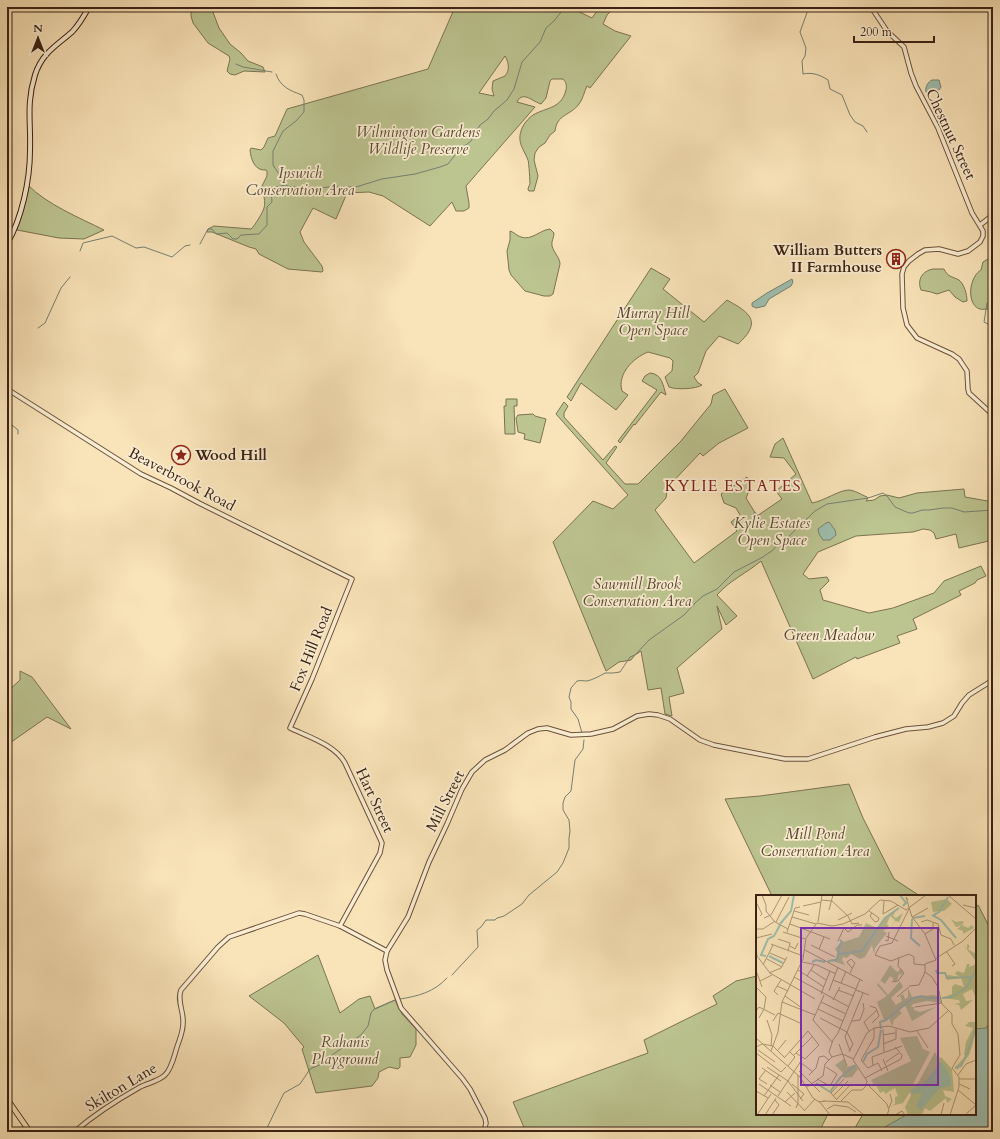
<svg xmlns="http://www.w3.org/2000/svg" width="1000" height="1139" font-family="Cardo,serif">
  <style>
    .green { fill: #bcc490; stroke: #7b7352; fill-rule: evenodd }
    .water { fill: #9ebeae; stroke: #768070 }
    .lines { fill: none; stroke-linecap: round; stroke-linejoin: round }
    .stream { stroke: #768070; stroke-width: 1 }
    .tertiary-casing { stroke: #6a523d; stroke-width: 5.5 }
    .secondary-casing { stroke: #3a2214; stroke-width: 6 }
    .primary-casing { stroke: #3a2214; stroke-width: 6 }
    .tertiary { stroke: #fbedd1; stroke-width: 3.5 }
    .secondary { stroke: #fbedd1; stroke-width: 4 }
    .primary { stroke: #f9e3b8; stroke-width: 4.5 }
    .labels { text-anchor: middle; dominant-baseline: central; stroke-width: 3.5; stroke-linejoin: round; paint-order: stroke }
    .park-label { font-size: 15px; font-style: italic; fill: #5a4a33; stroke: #fbedd1 }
    .street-label { font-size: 15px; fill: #3a2214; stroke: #fbedd1 }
    .poi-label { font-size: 15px; font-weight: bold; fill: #3a2214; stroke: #fbedd1; text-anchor: end }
    .neighbourhood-label { font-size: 16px; letter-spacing: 1px; fill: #7a1f14; stroke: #fbedd1 }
    .inset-river { fill: none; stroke: #9ebeae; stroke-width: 2 }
    .inset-road { fill: none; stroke: #ad9676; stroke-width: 1 }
    .view { fill: #7b2cbf; fill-opacity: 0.15; stroke: #7b2cbf; stroke-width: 2 }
    .inset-edge { fill: none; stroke: #3a2214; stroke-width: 2 }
  </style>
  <rect width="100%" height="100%" fill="#f9e3b8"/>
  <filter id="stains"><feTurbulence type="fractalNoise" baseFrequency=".005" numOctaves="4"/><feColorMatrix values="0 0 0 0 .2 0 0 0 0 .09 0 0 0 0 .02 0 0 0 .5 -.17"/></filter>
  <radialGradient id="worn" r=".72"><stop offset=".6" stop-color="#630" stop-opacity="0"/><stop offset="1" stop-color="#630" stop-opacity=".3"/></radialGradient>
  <!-- green -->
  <g class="green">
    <polygon points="191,7 211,7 219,28 230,44 241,53 248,61 263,67 265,72 244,71 235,75 230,74 227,71 230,59 229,56 208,43 193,23 191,16"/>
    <path d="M455 7H569L592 18 600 7H615L607 15 603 24 615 31 631 36 590 88 587 86C584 92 583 99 579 104 570 116 557 114 555 131L550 135 545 143 539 147 535 153 534 160 538 176 534 191H529L528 190C528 188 529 186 530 184 530 183 529 162 528 160 522 146 516 141 523 126 525 122 530 117 533 115 547 107 561 109 566 90 567 85 566 82 563 79H552L550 81 546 98 541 104C533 102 523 90 517 102L535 107 466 186 469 203V208L464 211H456L452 202 430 226 383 196 369 192 347 193 336 219 313 208 300 232 304 242 322 266 323 271 322 272 288 269 259 254 256 249 249 247 212 232H207L208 229 214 226 251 229C254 227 263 212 264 208 266 201 263 195 263 189L261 188 267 176V171L266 170C255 171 251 160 250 150L251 148 261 150 264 147 268 138 275 136 287 109 428 69ZM505 56C509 63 510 70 505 76L493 81 492 89 494 96 479 93Z"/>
    <path d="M28 185C46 204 80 218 104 230L84 239 59 238 17 230Z"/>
    <path d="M550 229 554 233C554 238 551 241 552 246 554 253 560 258 560 264L553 294 550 296H544L525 291 511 275 509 270 507 251 510 240V231C514 232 517 236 521 237 531 241 540 230 550 229Z"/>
    <path d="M988 259 992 260 993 263V300L990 308C966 317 966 279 981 270L983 262Z"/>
    <path d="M651 268 670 279 663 289 704 322 727 300C737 306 757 315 750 329 748 335 742 340 738 344L719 336 706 351 698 373 694 377 698 383 702 385C696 389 676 390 669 387L665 377 672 371 673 361 670 358 648 352C633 358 617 374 622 391L628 395 616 410 581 383 571 401 567 397Z"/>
    <path d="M933 269H944C948 277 951 276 959 280 964 284 967 294 967 301L963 302 955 297 949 290 937 294 931 292 921 290C917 280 922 271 933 269Z"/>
    <path d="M650 373C662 374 663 385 666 395L661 392 635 425 634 424 620 443 618 441 657 390 642 381 645 376Z"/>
    <path d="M725 389 748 428 719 443 703 456 700 453 666 489 667 491 666 498 655 510 694 563 737 531 731 522 740 515 736 508 724 503 721 494 747 477 751 486 746 498 757 516 782 499 776 491 796 474 784 458 770 457 775 444 783 438 812 503C824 501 839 490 849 490 854 490 862 495 867 497L868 498 866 501 874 500 880 496 887 495 899 498 917 493 964 489 965 497 993 502V540L959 548 956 534 936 539 934 533 930 530 923 529 913 532 856 536 818 552 803 574 809 579 827 577 829 581 820 590 823 600 869 613 893 608 934 593 944 581 981 566 986 576 977 580 975 583 959 591 961 595 913 619 917 629 897 636 900 643 857 659 856 657 813 679 761 561C747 573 730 580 717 595L737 616 726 625 717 606 722 629 677 668 684 693 669 697 672 716 665 714 661 688 648 690 641 651 635 655 631 660 619 662 606 671 553 542 593 501 613 509 628 495 556 414 564 402 568 406 564 413V417L603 460 615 446 617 447 606 463 625 484H638L681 441 711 404 713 395Z"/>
    <polygon points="506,399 517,399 517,406 514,406 515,434 505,434 504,406 506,406"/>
    <polygon points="533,414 535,416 546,419 540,443 524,439 525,434 518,432 516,418 518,415"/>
    <polygon points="20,671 32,677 71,729 47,717 7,745 7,692 20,680"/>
    <polygon points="849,784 863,818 894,879 920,896 772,896 725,799 760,796"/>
    <polygon points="978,905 993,934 993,1132 848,1132 855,1128 863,1114 975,1114 975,907"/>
    <polygon points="318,955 340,1013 359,999 370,996 375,1009 395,1000 402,1014 416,1029 416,1045 410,1057 400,1058 400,1067 398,1069 389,1067 379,1072 378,1078 372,1086 316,1093 302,1049 304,1047 284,1023 249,996"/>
    <polygon points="757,976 757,1114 828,1114 819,1132 526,1132 513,1102 648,1053 644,1040 717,1004 713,996 736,981"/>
  </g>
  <!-- water -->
  <g class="water">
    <path d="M932 80H939L941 87C939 92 931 94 926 92 925 87 928 82 932 80Z"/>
    <polygon points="792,279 793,282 791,286 769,299 765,306 756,308 752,306 752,303 767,293"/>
    <polygon points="755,512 760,519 759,524 756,524 753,514"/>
    <polygon points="829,522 835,530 836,535 830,540 823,540 819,534 818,529 826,523"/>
    <polygon points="993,1019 993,1132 876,1132 908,1114 975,1114 975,1029 986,1028"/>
  </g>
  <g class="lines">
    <!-- stream -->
    <g class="stream">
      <path d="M809 7 800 32 806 48 805 56 802 61 803 74C813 72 820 75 828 80L830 89 842 95 850 115 855 122 863 126 867 132"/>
      <polyline points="236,64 243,67 272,72"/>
      <path d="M276 74C280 87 291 91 302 95L304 100V112L296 121 283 131 273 151V165L287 186 308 189 329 187H356L382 179 415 174 440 167 448 164 458 151 471 141 480 125 488 119 494 111 507 100 514 89 522 62 540 42 546 28 554 21 565 7"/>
      <polyline points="200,244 208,229 212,229 216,234 227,233 233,239 237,239 241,235 259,234 267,225 267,207 272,202 271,188 286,185"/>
      <polyline points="80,251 83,243 112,236 136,248 144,247 172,257 185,246 190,245"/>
      <polyline points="987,303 984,322 992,326 993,325"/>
      <polyline points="38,328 45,323 61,288 70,277"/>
      <polyline points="7,352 12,347"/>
      <polyline points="7,421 18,430 18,434"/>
      <path d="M582 733 578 719 571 709V702L569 697 571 688 577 681C581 680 584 681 587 681 592 680 600 676 605 673H613L620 672 630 657 635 655 649 640 684 615 695 603 703 596 717 589 734 572 763 557 773 550 779 543 785 540 815 511 827 504 868 498 883 493 887 496 895 507 909 513H913L922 510H929L943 508H952L964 512 993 510"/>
      <polyline points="452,975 478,947 477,930 481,927 486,920 495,920 497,918 504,916 522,904 529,895 557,872 563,863 569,848 569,838 570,831 569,820 563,810 563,803 565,797 571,791 575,760 583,749 584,740"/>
      <path d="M400 999C419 996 434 992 447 978"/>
      <polyline points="112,1129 116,1132"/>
      <polyline points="265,1132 280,1101 284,1093 300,1084 310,1069 326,1062 332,1055 361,1035 368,1026 371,1013 374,1009 395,1000"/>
    </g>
    <defs>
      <g id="tertiary">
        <polyline points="871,7 887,31 904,47 911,73 916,86 938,128 972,213 983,231 983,236 980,242 968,251 958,254 939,249 925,250 918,254 909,261 904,267 902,274 903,308 907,325 917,338 952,354 959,359 967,371 968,389 969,393 993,415"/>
        <polyline points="980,225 993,215"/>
        <path d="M7 389 141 474 171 488 199 503 352 579 312 679 290 728C309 737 335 745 345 763L382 843 380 853 340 926"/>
        <path d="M74 1132C95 1114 117 1100 140 1087 148 1083 159 1081 165 1075 172 1068 174 1056 177 1047 180 1038 184 1030 183 1020 183 1010 177 1000 181 990L218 947 229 937 299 913 305 914 340 926 387 951"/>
        <polyline points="484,1132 486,1123 485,1118 470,1089 462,1078 401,1008 387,970 385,960 387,951 408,917 429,862 447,824 462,789 472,772 485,760 505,750 528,733 538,729 547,728 571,735 591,734 613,729 637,716 649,714 658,715 670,719 700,740 714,745 785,759 808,759 875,737 906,729 928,727 943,723 954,716 962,703 969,695 993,680"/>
      </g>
      <path id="secondary" d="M7 244C22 218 30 180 30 150 31 122 26 104 35 75 42 53 56 46 72 32 79 25 84 16 89 7"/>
      <polyline id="primary" points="7,1099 30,1132"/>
    </defs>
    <!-- tertiary casing -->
    <use href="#tertiary" class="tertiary-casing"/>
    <!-- secondary casing -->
    <use href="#secondary" class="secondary-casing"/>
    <!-- primary casing -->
    <use href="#primary" class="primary-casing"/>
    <!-- tertiary -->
    <use href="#tertiary" class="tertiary"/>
    <!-- secondary -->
    <use href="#secondary" class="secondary"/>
    <!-- primary -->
    <use href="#primary" class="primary"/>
  </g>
  <!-- icons -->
  <defs>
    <symbol id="building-ring" viewBox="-11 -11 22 22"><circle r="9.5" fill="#fbedd1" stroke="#8f2418" stroke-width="1.5"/><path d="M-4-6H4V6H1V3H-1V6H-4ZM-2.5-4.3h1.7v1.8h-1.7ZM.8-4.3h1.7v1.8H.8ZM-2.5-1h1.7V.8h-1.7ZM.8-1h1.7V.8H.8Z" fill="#8f2418"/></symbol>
    <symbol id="sight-ring" viewBox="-11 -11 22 22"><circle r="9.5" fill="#fbedd1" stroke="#8f2418" stroke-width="1.5"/><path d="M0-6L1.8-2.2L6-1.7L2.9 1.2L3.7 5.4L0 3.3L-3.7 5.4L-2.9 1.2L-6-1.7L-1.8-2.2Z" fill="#8f2418"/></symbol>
  </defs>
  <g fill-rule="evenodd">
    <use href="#building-ring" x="885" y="248" width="22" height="22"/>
    <use href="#sight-ring" x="170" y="444" width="22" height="22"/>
  </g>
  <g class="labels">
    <!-- park labels -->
    <g class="park-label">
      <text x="418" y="132">Wilmington Gardens<tspan x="418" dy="17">Wildlife Preserve</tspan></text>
      <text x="300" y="173">Ipswich<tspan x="300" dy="17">Conservation Area</tspan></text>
      <text x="653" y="313">Murray Hill<tspan x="653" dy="17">Open Space</tspan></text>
      <text x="772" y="523">Kylie Estates<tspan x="772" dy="17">Open Space</tspan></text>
      <text x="637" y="584">Sawmill Brook<tspan x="637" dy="17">Conservation Area</tspan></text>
      <text x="829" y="635">Green Meadow</text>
      <text x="815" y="834">Mill Pond<tspan x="815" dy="17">Conservation Area</tspan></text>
      <text x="345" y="1042">Rahanis<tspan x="345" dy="17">Playground</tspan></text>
    </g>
    <!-- street labels -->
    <g class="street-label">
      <text transform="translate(951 134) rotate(65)">Chestnut Street</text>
      <text transform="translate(182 479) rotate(28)">Beaverbrook Road</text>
      <text transform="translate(311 649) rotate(-68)">Fox Hill Road</text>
      <text transform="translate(375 800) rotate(65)">Hart Street</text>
      <text transform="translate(445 801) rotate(-63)">Mill Street</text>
      <text transform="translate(121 1087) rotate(-31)">Skilton Lane</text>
    </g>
    <!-- poi labels -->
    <g class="poi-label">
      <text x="882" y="250">William Butters<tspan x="882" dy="17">II Farmhouse</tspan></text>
      <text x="195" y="455" text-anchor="start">Wood Hill</text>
    </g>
    <!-- neighbourhood labels -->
    <g class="neighbourhood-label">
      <text x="733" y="486">KYLIE ESTATES</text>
    </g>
  </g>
  <!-- overview -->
  <g transform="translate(756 895)">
    <rect width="220" height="220" fill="#f9e3b8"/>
    <path d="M191 4 196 9 188 16 177 17 175 7ZM139 17 137 21 140 23 147 18 143 27 139 26 135 33 139 25 134 21 131 29 133 32 127 36 131 38 119 53 118 59 116 50 109 62 104 64 95 59 91 63 87 62 86 65 89 70 73 65 80 64 81 57 79 54 84 48 103 42 110 28 121 33 128 23ZM195 24 200 27 206 26 208 27 206 30 212 33 216 30 218 33 207 39V36L201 34 206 30 200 32ZM205 47 211 54V49L214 51 212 54 220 59 219 65ZM211 69H214L213 72 220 69V103L216 94 207 99 210 106 217 105 205 115 203 110 198 109 204 108 203 105 186 103 196 99V92L199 89 208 92 205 83 191 85 190 83 192 80 204 82 199 79 201 76 208 78ZM134 70 141 77 145 74 147 76 146 80 143 79 141 86H137V83L134 81 129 89 125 86 123 88ZM144 86 147 92 135 103 140 110 146 106 144 101 147 99 149 104 152 102V93L156 102 177 100 185 102V108L171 106 157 109 155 112H158V115L164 117 180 112 156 126 149 110 143 115 146 118 138 125 136 131 133 123 128 125 121 107 131 101 121 90 122 88 132 100ZM213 127H220L217 148 213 160 201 175 200 171 210 161 208 160 210 147 217 133 209 131ZM161 141 167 154 174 157 156 191 162 188 179 157 182 164 185 162 196 174 198 197 187 195 189 201 196 204 191 208 190 203 174 216 169 213 166 219 152 220 149 212 155 201 154 197 147 208 135 211 139 209V202L142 201 139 193 129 199 128 196 124 198 120 190 116 192 118 190 115 185 155 166 144 143ZM88 164 91 172 99 170 102 174 96 182 88 183 86 177 79 170Z" fill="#bcc490"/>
    <path d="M185 166 194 181 195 191 184 193 165 215 160 211 166 198 156 199 154 195 170 186Z" fill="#9ebeae"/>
    <path class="inset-river" d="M144 0 150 8 147 11M180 18 178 21 185 25 200 43M176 21 183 17 192 2M157 23 169 21M156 24 155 43 164 51M24 29 35 16 38 0M84 45 86 47 82 54 84 59 106 56 129 23 143 13M10 61 5 60 12 44 18 41 24 30M13 61 27 68M72 66 80 65 84 58M56 67 60 65 69 67M180 75 181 78H189L191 83 215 82M186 103 195 102 210 93 220 75M125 134 124 127 130 125 157 103 166 101 170 103H184M107 167 111 159 122 152 125 135M199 173 205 171 210 161 220 134M60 188 74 197 84 183 99 170"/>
    <path class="inset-road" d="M6 0 10 10V16L19 27 32 34M192 0 220 24M65 5 76 6 92 21 96 29 103 28M152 5 150 2 156 22 169 39 180 65 169 69V77L176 82 182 92 186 109 196 119V129L202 139 204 160 196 173 203 182V192L194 220M128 6 127 19 142 10M0 7 6 19 4 21M207 10 220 13M47 11 65 7M153 14 136 48 124 51 119 60 135 66 153 59 158 62V69L169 70M73 15 77 0M38 16 53 20M113 16 123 23 122 26 119 27 114 21 116 18M36 22 60 29M156 22 172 13M8 23 15 20 26 0M82 25 96 18M20 27 33 2M62 27 66 0M165 27 171 25 182 29 185 40 195 44 198 50M34 29 74 44M88 33 92 37 101 30H106M0 34H7L19 26M27 37 49 44M31 37 39 13 44 12M169 39 177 34V28M130 41 142 46M0 43 16 39M22 44 34 48 32 56M129 45 132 46 133 37M82 46 88 33M15 49 47 61M55 50 79 62M34 51 39 54 42 48M0 52 1 61 14 78 59 104M63 54 68 42M49 55 107 86M190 56 199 69 196 71M14 58 30 65M11 64 26 72M179 64 207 46 220 33M46 67 61 70 80 79M7 70 17 50M42 75 68 92M55 75 70 85M1 78 6 92M13 78 25 73 31 62M94 78 99 68 95 64 91 67 96 73M51 81 58 70M38 82 93 112M77 85 100 94M4 86 16 80M136 87 142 86 148 78 142 71 143 62M85 88 90 76M21 91 32 96M153 91 163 90 169 77M0 92 10 102 8 114 3 123M82 95 98 101M100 95 113 100M73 96 82 72M65 99 74 76M22 100 18 96 25 85M68 100 57 125 76 147M29 101 46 113M141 102 153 92M77 105 84 92M26 107 59 120M65 107 90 119M114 111 120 113 123 121 116 128M159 112 186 108M62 114 87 126M0 116 3 112 19 120M64 123 91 137 97 149 93 157M11 125 16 140 15 150M17 126 22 118 44 128M96 126 104 125 108 114 107 108M118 133V143L105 165 112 173 122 168 126 176M127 134 128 157M113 136 108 127 121 115M161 136 172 153M127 140 139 138M0 143 44 182 57 203 63 207 69 206M83 149 91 171M127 149 140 144V134M0 152 6 149 17 151 29 163M2 155 19 167M22 155 30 145M15 156 22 137 26 107 47 64 50 43 61 28 76 31 87 29 109 19 124 5 135 6 150 15 170 0M94 156 89 142 107 98M0 158 25 177 30 172M38 160 56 142M29 162 52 136 63 150 49 164 40 158M76 162 73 157 77 145 82 138 104 84M127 164 132 176M44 167 57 177M130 167 143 158M117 170 116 162 146 151M32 171 39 162 34 157M11 172 32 186M6 173 25 186M9 176 3 184 11 189M43 176 64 197M53 180 60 173 63 162 68 161 73 165M202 180 210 169 220 165M109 183 145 164 146 160 139 152M61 184 74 191 81 179 70 172M203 184H220M32 186 47 206M3 189 35 211M36 189 48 199 44 204M111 189 131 209 133 215 131 220M203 189 214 194M14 190 24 197M51 192 67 181 69 169 76 162 86 159 98 164M202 195 220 210M0 196 12 203M31 197 48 215M8 201 23 180M22 201 45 166M77 201 92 186M80 204 75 198 88 184M80 205 95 189M63 206 74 220M67 206 92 207 108 220M85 206 96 195H106L110 191 111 186 97 165 111 138 118 133 133 131 154 137 173 133 192 116M29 207 39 198M40 213 42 208V180M133 213 136 206 134 199M71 214 78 210 92 212 100 217M48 216 59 204M1 220 15 199M9 220 20 203M16 220 23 210 19 205M139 220 146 216 149 220M185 220 188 208M209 220 220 210"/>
    <path class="view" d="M45 33H182V190H45Z"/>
    <rect width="220" height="220" class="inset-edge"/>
  </g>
  <!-- margin -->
  <rect width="1000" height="1139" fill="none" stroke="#f9e3b8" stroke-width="24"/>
  <rect x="8" y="8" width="984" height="1123" fill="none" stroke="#3a2214" stroke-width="2"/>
  <rect x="12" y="12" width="976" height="1115" fill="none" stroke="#3a2214"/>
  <!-- north arrow -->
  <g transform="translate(38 38)" stroke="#fbedd1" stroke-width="3" paint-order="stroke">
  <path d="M0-3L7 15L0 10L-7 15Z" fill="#3a2214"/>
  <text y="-6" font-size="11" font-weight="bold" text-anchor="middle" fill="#3a2214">N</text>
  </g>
  <!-- scale -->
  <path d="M854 36v6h80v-6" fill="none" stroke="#3a2214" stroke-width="2"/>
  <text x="860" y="36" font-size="12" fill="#3a2214" stroke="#fbedd1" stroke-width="3" paint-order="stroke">200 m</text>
  <rect width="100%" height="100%" filter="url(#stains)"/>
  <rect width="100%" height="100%" fill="url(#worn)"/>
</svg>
